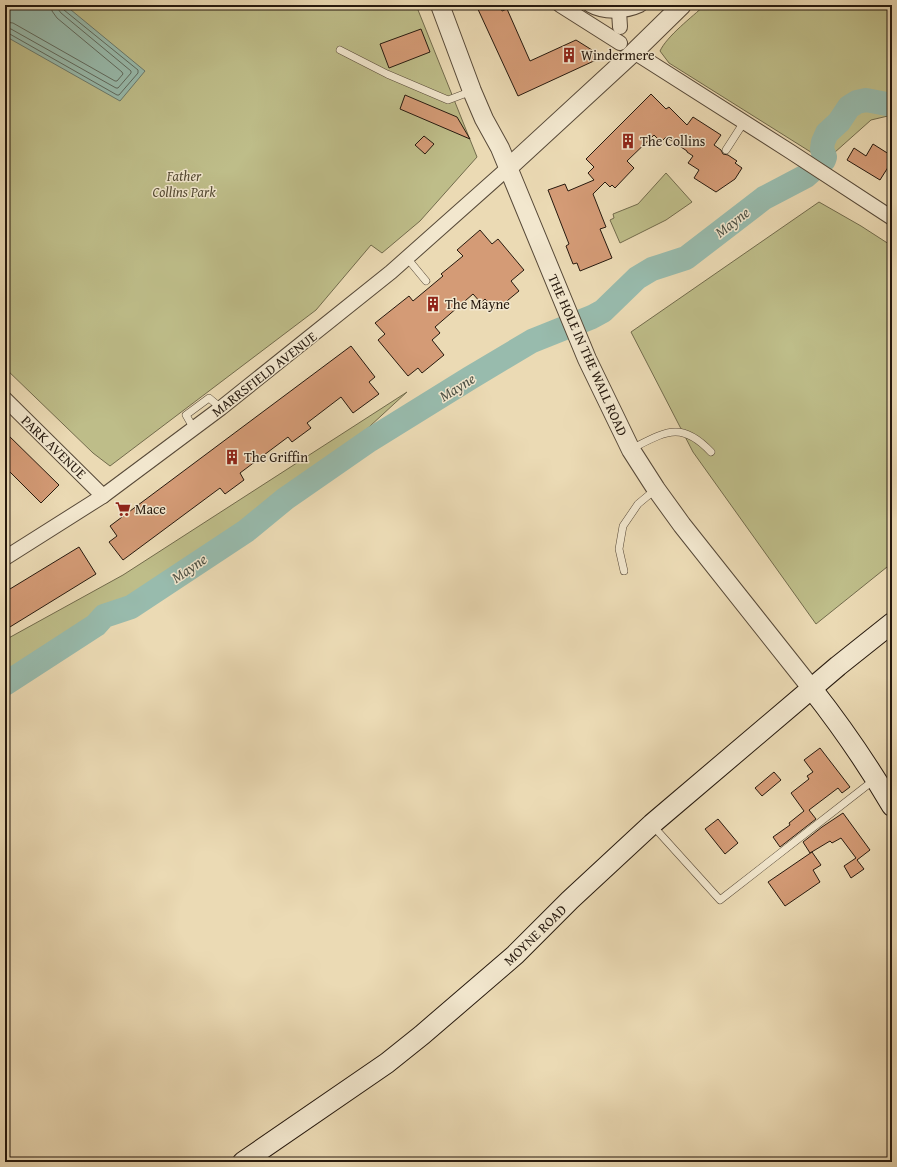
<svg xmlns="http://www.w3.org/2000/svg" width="897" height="1167" font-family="'Gentium Book Plus',serif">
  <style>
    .green { fill: #bebd89; stroke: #726b4c }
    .water { fill: #98bbad; stroke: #6a7a6d }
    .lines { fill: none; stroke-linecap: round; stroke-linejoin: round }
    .shore { stroke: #5f6a5e; stroke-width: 1 }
    .river { stroke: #98bbad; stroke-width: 24 }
    .building { fill: #d49b76; stroke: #26190e }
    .service-casing { stroke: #574938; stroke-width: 8 }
    .minor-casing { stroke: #574938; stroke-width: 16 }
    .tertiary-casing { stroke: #574938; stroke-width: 20 }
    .secondary-casing { stroke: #26190e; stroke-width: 22 }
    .service { stroke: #f2e7ce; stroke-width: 7 }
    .minor { stroke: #f2e7ce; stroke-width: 14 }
    .tertiary { stroke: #f2e7ce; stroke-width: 18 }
    .secondary { stroke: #f2e7ce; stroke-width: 20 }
    .labels { text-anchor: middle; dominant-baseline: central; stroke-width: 3; stroke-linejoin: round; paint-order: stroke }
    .poi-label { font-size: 14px; fill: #26190e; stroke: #f2e7ce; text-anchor: start }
    .park-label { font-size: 14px; font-style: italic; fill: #544a33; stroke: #f2e7ce }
    .street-label { font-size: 14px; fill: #26190e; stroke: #f2e7ce }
    .water-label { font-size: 15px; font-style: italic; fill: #4e5246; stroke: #f2e7ce }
  </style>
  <rect width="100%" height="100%" fill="#ebdab4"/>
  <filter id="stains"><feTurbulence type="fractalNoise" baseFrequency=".005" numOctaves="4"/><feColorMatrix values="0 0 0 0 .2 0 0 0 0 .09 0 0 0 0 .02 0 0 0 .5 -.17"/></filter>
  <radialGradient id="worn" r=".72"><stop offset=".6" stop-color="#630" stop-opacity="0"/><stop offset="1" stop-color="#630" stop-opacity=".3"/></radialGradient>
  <!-- green -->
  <g class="green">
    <polygon points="5,5 416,5 477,157 420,221 382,253 371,245 316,310 110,466 93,453 5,368"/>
    <path d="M705 5H892V115L871 120 825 161 669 63 660 51C667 36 692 17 705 5Z"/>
    <polygon points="666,173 692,202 666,220 620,243 610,220 614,218 613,214 638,204"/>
    <polygon points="819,202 861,226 892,246 892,563 816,624 693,452 631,332"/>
    <polygon points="407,392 357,438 152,591 5,684 5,640 123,575"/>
  </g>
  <!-- water -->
  <polygon class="water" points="5,5 65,5 145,71 120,101 5,36"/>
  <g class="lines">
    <!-- shore -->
    <g class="shore">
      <polyline points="5,22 13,23 115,81 117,81 123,74 122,72 57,18 52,11 52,5"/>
      <polyline points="5,28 11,29 116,88 118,88 131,73 131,71 61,13 58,9 58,5"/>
      <polyline points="5,33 8,33 117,95 119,95 138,73 138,70 64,10 63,5"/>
    </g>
    <!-- river -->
    <polyline class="river" points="5,684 96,625 104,616 131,607 246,531 285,499 370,440 470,378 532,341 592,317 603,311 637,278 652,269 686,258 764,198 806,176 824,160 825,157 822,149 823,142 827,133 839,122 849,107 857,102 866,100 892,105"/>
  </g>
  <!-- building -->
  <g class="building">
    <polygon points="476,5 499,5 502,11 507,9 530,61 576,40 592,50 596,60 518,96"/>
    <polygon points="421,29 430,52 389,68 380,44"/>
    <polygon points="651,94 666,109 669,107 687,125 693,117 721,135 714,145 721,150 723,154 728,155 737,161 735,163 742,168 735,179 716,192 694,178 699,170 688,163 693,156 687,152 687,151 666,137 661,142 654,135 627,161 634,168 615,188 612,185 610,187 605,182 593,194 606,227 600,229 612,258 580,271 577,263 573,264 566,246 569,244 548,190 565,184 568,191 594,180 588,173 594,167 586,159"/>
    <polygon points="405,95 457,117 470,139 400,109"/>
    <polygon points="424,136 434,144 425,154 415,145"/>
    <polygon points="873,144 892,156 892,161 880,180 847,160 854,148 866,156"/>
    <polygon points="480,230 492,244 498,239 524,270 511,281 519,291 496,310 485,299 481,303 473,294 435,327 440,333 432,340 444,355 422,373 418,368 408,376 378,340 385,334 375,323 409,296 413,301 443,276 441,274 463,256 457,250"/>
    <polygon points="351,346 375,377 369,382 379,394 353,413 341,397 307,423 311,428 292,442 288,437 240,473 244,480 225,494 220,488 123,560 109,542 117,536 110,526"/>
    <polygon points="5,432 59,485 41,503 5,467"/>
    <polygon points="79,547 96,574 5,630 5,592"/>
    <polygon points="820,748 850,787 842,793 838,788 809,810 816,819 780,847 773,837 790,825 789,823 804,811 791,793 809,779 807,776 813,772 804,760"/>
    <polygon points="774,772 781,780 762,796 755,788"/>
    <polygon points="843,813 870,850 857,860 864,869 851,878 844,866 856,858 841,838 832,843 830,841 810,853 803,842 822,827"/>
    <polygon points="718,819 738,843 725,854 705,829"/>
    <polygon points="812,852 821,865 813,870 820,882 785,906 768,882"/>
  </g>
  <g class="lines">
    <defs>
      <g id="service">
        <polyline points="340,50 387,74 448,100 472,91"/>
        <polyline points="726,150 744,122"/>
        <polyline points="407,258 426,281"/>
        <polyline points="194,429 186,415 209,398 221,408"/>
        <path d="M631 449C665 432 681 420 711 452"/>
        <polyline points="624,571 619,549 623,526 638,504 656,489"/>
        <polyline points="653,826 720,900 874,780"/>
      </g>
      <g id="minor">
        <polyline points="560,5 620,43"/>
        <path d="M590 5C604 13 625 12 640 5"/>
        <polyline points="619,11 620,27"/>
        <polyline points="634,52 791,152 892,218"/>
        <polyline points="5,399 103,496"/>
        <polyline points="5,558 103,496 221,408 391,272 508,168"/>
      </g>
      <g id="tertiary">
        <polyline points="440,5 472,91 484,119 500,148 587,359 631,450 656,489 682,525 812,689"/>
        <polyline points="508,168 634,52 682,5"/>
      </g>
      <g id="secondary">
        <path d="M812 689C841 726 868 765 892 806"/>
        <polyline points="243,1162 387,1063 422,1035 515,955 570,900 652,824 838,666 892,623"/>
      </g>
    </defs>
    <!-- service casing -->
    <use href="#service" class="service-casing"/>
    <!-- minor casing -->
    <use href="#minor" class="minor-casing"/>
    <!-- tertiary casing -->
    <use href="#tertiary" class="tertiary-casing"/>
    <!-- secondary casing -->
    <use href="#secondary" class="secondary-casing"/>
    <!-- service -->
    <use href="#service" class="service"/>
    <!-- minor -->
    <use href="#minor" class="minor"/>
    <!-- tertiary -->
    <use href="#tertiary" class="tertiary"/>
    <!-- secondary -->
    <use href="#secondary" class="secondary"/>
  </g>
  <!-- icons -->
  <defs>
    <symbol id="building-bare" viewBox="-9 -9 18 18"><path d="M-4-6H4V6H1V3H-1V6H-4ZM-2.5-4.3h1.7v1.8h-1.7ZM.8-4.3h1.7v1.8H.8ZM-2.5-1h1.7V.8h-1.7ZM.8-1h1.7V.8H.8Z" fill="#8f2418" stroke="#f2e7ce" stroke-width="2.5" paint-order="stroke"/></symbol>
    <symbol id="supermarket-bare" viewBox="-9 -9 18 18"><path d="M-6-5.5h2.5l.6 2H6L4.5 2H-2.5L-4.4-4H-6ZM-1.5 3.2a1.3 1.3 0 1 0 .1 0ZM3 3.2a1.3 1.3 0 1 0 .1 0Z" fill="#8f2418" stroke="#f2e7ce" stroke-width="2.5" paint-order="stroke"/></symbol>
  </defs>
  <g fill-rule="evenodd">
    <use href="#building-bare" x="558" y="44" width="22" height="22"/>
    <use href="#building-bare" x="617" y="130" width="22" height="22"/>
    <use href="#building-bare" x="422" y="293" width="22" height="22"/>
    <use href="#building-bare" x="221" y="446" width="22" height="22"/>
    <use href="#supermarket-bare" x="112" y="498" width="22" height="22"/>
  </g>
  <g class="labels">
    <!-- poi labels -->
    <g class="poi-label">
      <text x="581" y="55">Windermere</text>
      <text x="640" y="141">The Collins</text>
      <text x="445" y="304">The Mayne</text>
      <text x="244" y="457">The Griffin</text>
      <text x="135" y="509">Mace</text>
    </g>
    <!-- park labels -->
    <g class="park-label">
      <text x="184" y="176">Father<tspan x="184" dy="16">Collins Park</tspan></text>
    </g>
    <!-- street labels -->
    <g class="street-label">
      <text transform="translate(588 355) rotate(66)">THE HOLE IN THE WALL ROAD</text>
      <text transform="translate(264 374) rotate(-38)">MARRSFIELD AVENUE</text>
      <text transform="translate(54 447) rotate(44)">PARK AVENUE</text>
      <text transform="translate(535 935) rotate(-44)">MOYNE ROAD</text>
    </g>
    <!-- water labels -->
    <g class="water-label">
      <text transform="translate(732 222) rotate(-38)">Mayne</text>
      <text transform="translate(457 387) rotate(-32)">Mayne</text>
      <text transform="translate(189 568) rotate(-34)">Mayne</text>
    </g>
  </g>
  <!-- margin -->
  <rect width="897" height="1167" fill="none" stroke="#ebdab4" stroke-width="20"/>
  <rect x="6" y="6" width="885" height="1155" fill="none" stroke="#26190e" stroke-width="2"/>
  <rect x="10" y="10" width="877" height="1147" fill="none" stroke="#26190e"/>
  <rect width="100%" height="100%" filter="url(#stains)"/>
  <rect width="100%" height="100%" fill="url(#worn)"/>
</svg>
